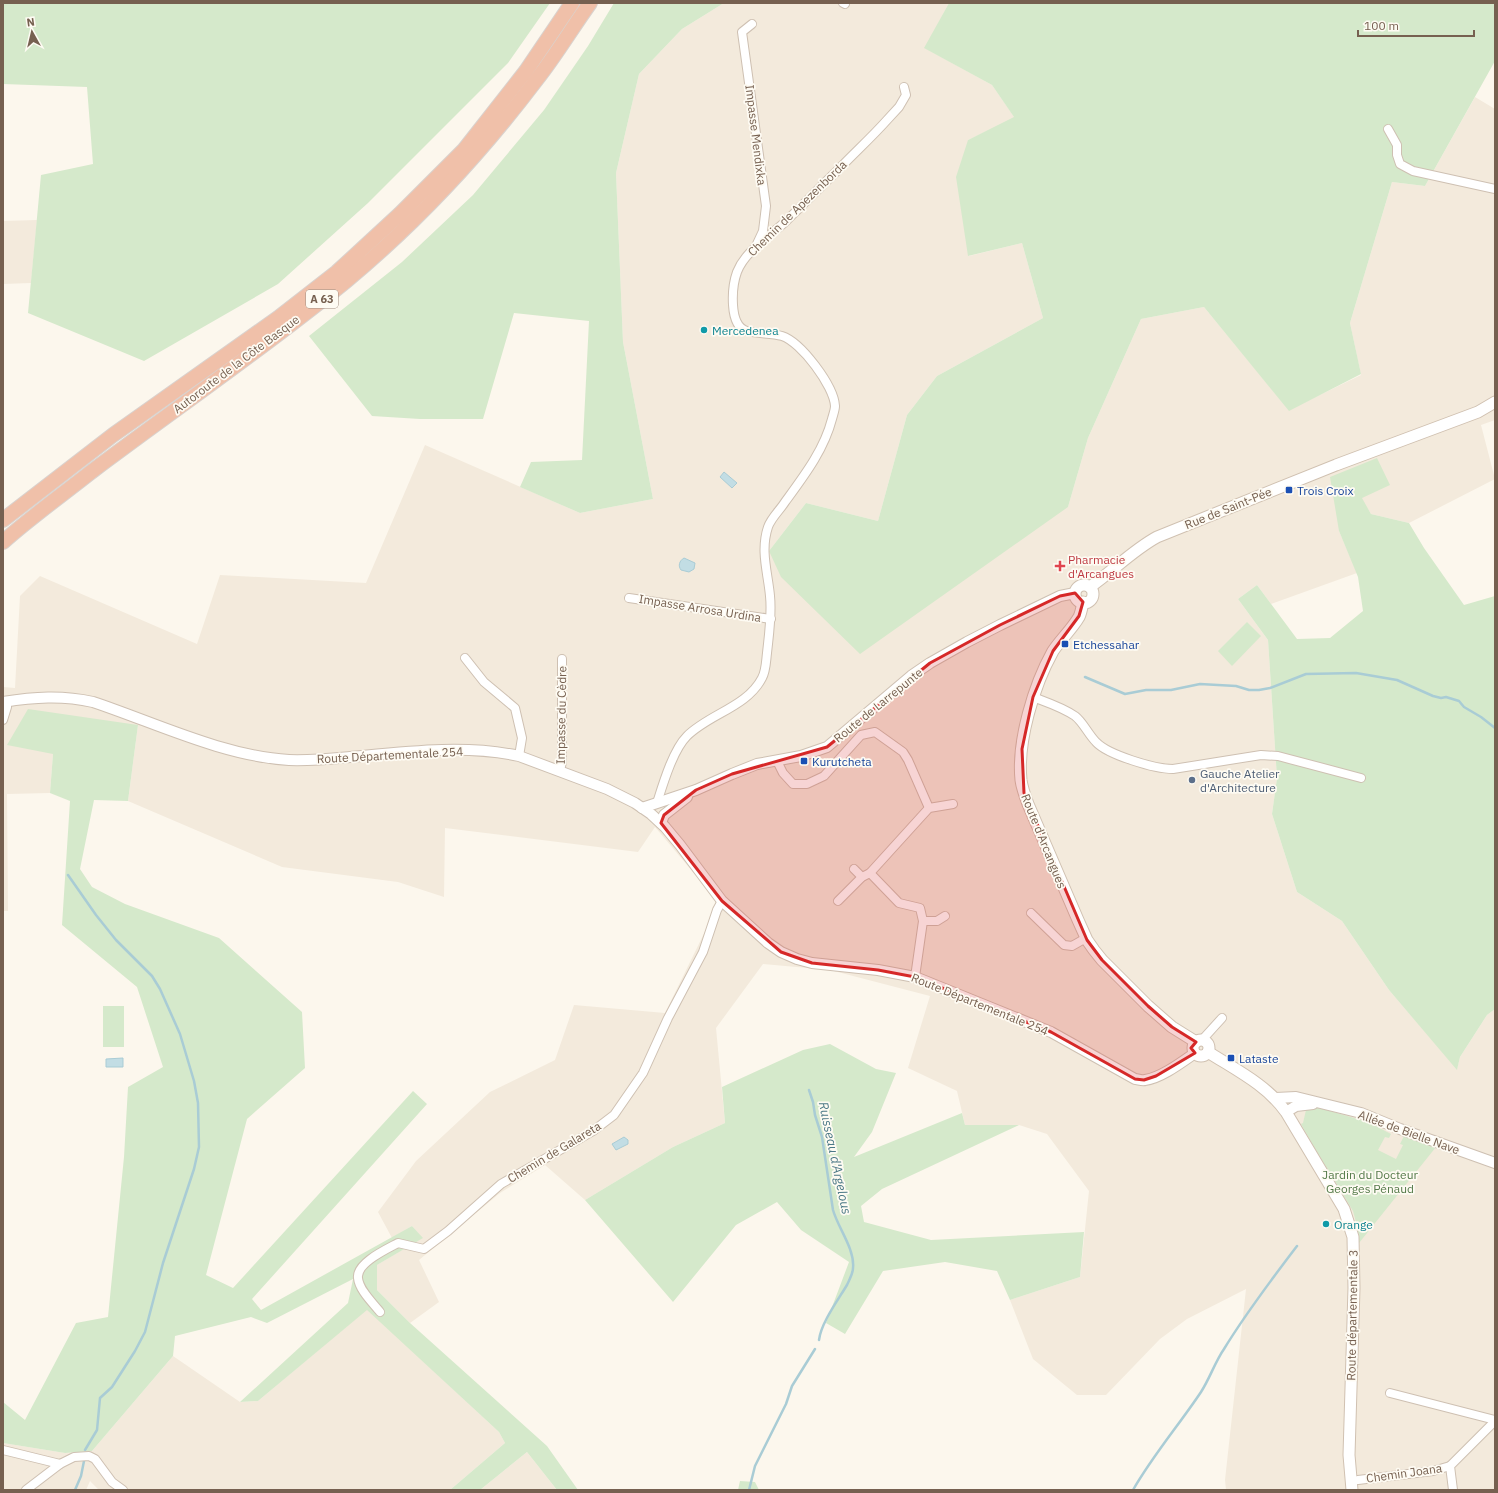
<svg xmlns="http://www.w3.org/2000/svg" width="1498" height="1493" font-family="'IBM Plex Sans',sans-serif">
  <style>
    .residential { fill: #f3eadc }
    .green { fill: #d5e9cb }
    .water { fill: #c2dde4; stroke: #a9ccd5 }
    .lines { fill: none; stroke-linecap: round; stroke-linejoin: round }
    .stream { stroke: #a9ccd5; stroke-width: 2.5 }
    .minor-casing { stroke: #cec0b2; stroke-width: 10 }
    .tertiary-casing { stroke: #cec0b2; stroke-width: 12 }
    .secondary-casing { stroke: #d0c1b1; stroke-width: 13 }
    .motorway-casing { stroke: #d9d2ce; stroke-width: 16 }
    .minor { stroke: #fff; stroke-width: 8 }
    .tertiary { stroke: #fff; stroke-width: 10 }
    .secondary { stroke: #fff; stroke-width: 11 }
    .motorway { stroke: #f0c0a9; stroke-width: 14 }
    .marked { fill: #d62828; fill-opacity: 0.2; stroke: #d62828; stroke-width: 3; stroke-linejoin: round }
    .culture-dot { fill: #0f9aa8; stroke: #fefbf3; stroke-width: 1.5 }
    .transit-dot { fill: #1a4fb4; stroke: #fefbf3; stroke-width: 1.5 }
    .health-dot { fill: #e0444e; stroke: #fefbf3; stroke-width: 1.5 }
    .service-dot { fill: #5c6f8a; stroke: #fefbf3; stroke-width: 1.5 }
    .labels { text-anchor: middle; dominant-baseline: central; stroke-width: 3.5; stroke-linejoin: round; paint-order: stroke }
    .shield { fill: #fefbf3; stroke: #9f8e81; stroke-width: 1 }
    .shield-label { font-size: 11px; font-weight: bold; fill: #766050 }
    .street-label { font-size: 12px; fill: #766050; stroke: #fefbf3 }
    .culture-label { font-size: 12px; fill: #0d838f; stroke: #fefbf3; text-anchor: start }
    .transit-label { font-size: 12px; fill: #164399; stroke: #fefbf3; text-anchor: start }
    .health-label { font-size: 12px; fill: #be3a42; stroke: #fefbf3; text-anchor: start }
    .service-label { font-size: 12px; fill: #4e5e75; stroke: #fefbf3; text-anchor: start }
    .park-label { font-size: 12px; fill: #547a49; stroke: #fefbf3 }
    .water-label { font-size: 13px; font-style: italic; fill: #4c7987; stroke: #fefbf3 }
  </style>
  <rect width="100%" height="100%" fill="#fcf7ed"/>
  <!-- residential -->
  <g class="residential">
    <polygon points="724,3 949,3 925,48 992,85 1015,118 968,140 969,256 1022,243 1043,318 937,376 907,415 878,521 806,503 769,551 1068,507 1088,438 1141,319 1204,307 1289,410 1361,375 1350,323 1392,182 1425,186 1475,97 1495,109 1495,420 1481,425 1495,479 1409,523 1371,514 1361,498 1377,458 1339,531 1357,573 1271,604 1257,585 1238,599 1268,640 1277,778 1272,814 1297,892 1342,921 1389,990 1457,1069 1460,1057 1487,1015 1495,1009 1495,1490 1226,1490 1225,1480 1246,1289 1187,1319 1160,1339 1106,1395 1077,1395 1033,1359 1010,1300 1080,1277 1089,1191 1047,1134 1019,1125 965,1125 957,1091 908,1068 930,996 830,970 763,964 716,1028 725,1123 673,1147 585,1200 545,1165 500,1193 419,1260 439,1302 410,1323 377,1290 377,1265 422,1238 412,1226 392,1238 378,1212 416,1161 490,1092 555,1060 574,1005 665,1013 719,903 655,827 638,852 445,828 444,897 398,882 282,867 128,801 138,725 53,754 50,793 7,794 8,911 3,911 3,687 15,688 20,596 40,576 197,644 220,575 366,583 425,445 580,513 653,499 623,342 616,173 639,74 682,29"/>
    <polygon points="37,220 31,283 3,284 3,221"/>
    <polygon points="367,1309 499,1432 505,1443 450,1490 99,1490 90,1481 86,1490 3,1490 3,1443 65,1453 92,1451 173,1356 240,1402 258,1401"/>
    <polygon points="527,1452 557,1490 480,1490"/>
  </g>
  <!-- green -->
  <g class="green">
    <polygon points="3,3 550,3 508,63 368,203 278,284 144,361 28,313 41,175 93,164 87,87 3,84"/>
    <polygon points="614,3 724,3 682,29 639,74 616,173 623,342 653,499 580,513 520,487 531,462 582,460 589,321 514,313 483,419 420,419 372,416 309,336 402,262 473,195 544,110 588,46"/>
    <polygon points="949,3 1495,3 1495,61 1425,186 1392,182 1350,323 1361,374 1289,411 1204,307 1141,319 1088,438 1068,507 860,654 781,577 769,551 806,503 878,521 907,415 937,376 1043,318 1022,243 968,256 956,177 968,140 1014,117 992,85 924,48"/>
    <polygon points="1377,458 1390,485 1362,498 1371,514 1409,523 1424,548 1464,605 1495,596 1495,1009 1487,1015 1460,1057 1457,1070 1389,990 1342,921 1297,892 1272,814 1277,778 1268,640 1238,599 1257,585 1297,639 1330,638 1363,611 1358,577 1339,531 1330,477"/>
    <polygon points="1247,622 1261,636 1232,666 1218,651"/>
    <polygon points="28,709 138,725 128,801 94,800 80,869 92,887 125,904 219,938 302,1012 305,1068 247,1119 206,1275 233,1288 413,1091 427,1104 252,1299 261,1310 412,1226 423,1238 377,1265 377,1290 410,1323 547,1446 578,1490 557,1490 527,1452 480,1490 450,1490 505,1443 499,1432 367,1310 258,1401 240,1402 348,1303 353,1279 267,1323 251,1317 175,1336 173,1356 92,1451 65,1453 3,1443 3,1402 25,1420 76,1323 108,1317 124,1157 128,1087 163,1067 137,987 62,925 70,801 50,793 53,754 7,745"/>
    <rect x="103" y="1006" width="21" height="41"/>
    <polygon points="830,1044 876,1069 896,1073 872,1132 854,1157 962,1113 965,1125 1019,1125 882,1189 861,1206 864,1222 931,1240 1084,1232 1080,1277 1010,1300 997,1271 945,1262 883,1271 845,1334 826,1323 849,1262 801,1230 777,1202 736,1225 673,1302 585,1200 673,1147 725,1123 722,1087 803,1050"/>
    <polygon points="1316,1107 1368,1122 1391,1134 1389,1138 1385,1137 1378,1150 1396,1159 1403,1145 1400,1144 1404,1136 1436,1147 1359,1243 1358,1230 1353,1211 1314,1147 1301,1124 1303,1123 1306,1110"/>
    <polygon points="740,1481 755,1482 759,1490 738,1490"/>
  </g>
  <!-- water -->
  <g class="water">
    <polygon points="724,472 737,483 732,488 720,477"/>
    <path d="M684 558 695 563 694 569 689 572 681 570C678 566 679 561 684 558Z"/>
    <polygon points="123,1058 123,1067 106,1067 106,1059"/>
    <polygon points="624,1137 628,1140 628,1144 616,1150 612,1144"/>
  </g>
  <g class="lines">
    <!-- stream -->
    <g class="stream">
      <polyline points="1085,677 1125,694 1146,690 1171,690 1200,684 1236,686 1249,690 1259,690 1270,688 1306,674 1356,673 1397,680 1433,696 1441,698 1446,697 1459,701 1464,707 1481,717 1495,728"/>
      <polyline points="68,875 96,915 116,940 152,976 160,989 180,1034 194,1081 198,1103 199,1147 194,1169 163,1263 145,1332 135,1351 112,1387 100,1398 97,1430 85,1450"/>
      <path d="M809 1090 813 1102 815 1115 822 1137 833 1210C838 1228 855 1249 853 1268 853 1274 849 1280 847 1285 838 1300 821 1323 819 1340"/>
      <polyline points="75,1490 81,1476 84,1461"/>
      <polyline points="749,1490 755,1466 786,1404 792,1386 815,1349"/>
      <path d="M1133 1490C1153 1455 1179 1425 1201 1392 1210 1378 1215 1362 1224 1349 1246 1313 1271 1280 1297 1246"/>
    </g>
    <defs>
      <g id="minor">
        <polyline points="843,3 845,4 845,3"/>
        <polyline points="752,24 742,32 766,206 763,231 756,246"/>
        <polyline points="1388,129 1397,145 1397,155 1400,164 1413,171 1495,189"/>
        <polyline points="629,598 771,619"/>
        <polyline points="465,658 484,682 515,708 522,738 519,756"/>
        <path d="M1033 697C1046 702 1062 707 1075 716 1083 722 1088 734 1096 742 1108 755 1155 769 1173 769L1261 755 1278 756 1361 778"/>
        <polyline points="3,720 7,707 7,701"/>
        <polyline points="777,761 783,773 793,784 807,784 824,776 861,735 875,732 903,752 908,760 929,808"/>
        <polyline points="560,771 562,762 562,659"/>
        <path d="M657 803C663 784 673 750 687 736 709 714 747 707 762 678 766 671 766 661 767 653 769 634 772 615 770 596 768 573 760 551 768 527 771 518 780 510 785 502 804 476 824 450 832 419 833 415 835 410 835 406 834 386 801 342 782 336 771 333 758 334 747 331 728 326 732 286 737 272 745 251 769 237 785 222 803 205 820 187 838 170 854 153 871 138 887 120L899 107 906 95 904 87"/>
        <polyline points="854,869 862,877"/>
        <polyline points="870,873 899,903 920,908 923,921 915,977"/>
        <polyline points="838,901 862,877 870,873 929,808 953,804"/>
        <polyline points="1031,913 1064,945 1072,946 1086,938"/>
        <polyline points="923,921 937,921 945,916"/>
        <polyline points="1202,1040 1222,1018"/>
        <path d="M380 1312C373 1303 359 1290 358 1278 356 1263 387 1249 398 1243L424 1249 448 1231 501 1184 593 1131 614 1115 643 1073 668 1018 703 952 717 910 722 901"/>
        <polyline points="1390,1393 1495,1420"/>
        <polyline points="3,1450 60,1464 74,1457 89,1456 95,1459 112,1482 123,1490"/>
        <polyline points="1358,1480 1433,1471 1450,1466"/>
        <polyline points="26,1490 60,1464"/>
        <polyline points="1453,1490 1450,1466 1495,1421"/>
      </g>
      <g id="tertiary">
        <path d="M3 702C34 697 62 695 93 702 156 723 223 756 289 760 314 761 338 758 362 756 412 751 469 745 519 756L607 789 635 803 651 814 665 827 680 845 722 901 768 943 781 952 797 959 812 963 878 970 915 977 1051 1032 1135 1079C1138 1079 1142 1081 1145 1080 1161 1078 1182 1062 1195 1053"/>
        <polyline points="642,808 696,790 732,774 757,764 801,756 827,747 911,676 930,663 967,642 1000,625 1060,596 1075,593"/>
        <polyline points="661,823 664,815 687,797"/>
        <polyline points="1276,1098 1296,1097 1361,1113 1400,1129 1495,1163"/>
        <polyline points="1286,1112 1296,1106 1313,1104"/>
      </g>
      <g id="secondary">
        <circle cx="1084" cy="594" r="9"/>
        <path d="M1090 587C1113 571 1133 550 1157 537L1336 465 1478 412 1495 402"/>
        <path d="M1083 602C1082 607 1081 613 1079 617 1072 629 1061 639 1053 651 1034 685 1017 741 1021 780 1022 788 1025 796 1028 804L1078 920 1087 940 1094 950 1102 960 1148 1006 1172 1027 1196 1042"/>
        <circle cx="1201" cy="1048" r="8"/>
        <path d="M1208 1052C1236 1070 1267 1085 1286 1112L1344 1209 1353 1237 1354 1288 1349 1455 1352 1490"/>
      </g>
      <g id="motorway">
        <polyline points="3,520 113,435 278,318 337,272 400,214 464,150 526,71 572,3"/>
        <path d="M3 542C31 517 62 495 91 472 176 408 264 348 346 281 417 222 481 153 537 79 556 55 572 28 590 3"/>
      </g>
    </defs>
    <!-- minor casing -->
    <use href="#minor" class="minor-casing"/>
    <!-- tertiary casing -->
    <use href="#tertiary" class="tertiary-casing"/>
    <!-- secondary casing -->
    <use href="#secondary" class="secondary-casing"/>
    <!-- motorway casing -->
    <use href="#motorway" class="motorway-casing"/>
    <!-- minor -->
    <use href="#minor" class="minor"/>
    <!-- tertiary -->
    <use href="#tertiary" class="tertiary"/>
    <!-- secondary -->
    <use href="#secondary" class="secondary"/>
    <!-- motorway -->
    <use href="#motorway" class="motorway"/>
  </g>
  <!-- marked area -->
  <path class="marked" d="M1075 593 1083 602 1079 616 1053 651 1033 697 1022 749 1024 793 1087 940 1102 960 1148 1006 1172 1027 1196 1042 1191 1048 1195 1053 1156 1076 1144 1080 1135 1079 1051 1032 915 977 878 970 812 963 781 952 722 901 661 823 664 815 696 790 732 774 827 747 930 663 1000 625 1060 596Z"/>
  <!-- markers -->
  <g class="culture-dot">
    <circle cx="704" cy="330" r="4"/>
    <circle cx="1326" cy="1224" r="4"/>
  </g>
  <g class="transit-dot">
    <rect x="1285" y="486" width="8" height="8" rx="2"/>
    <rect x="1061" y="640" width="8" height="8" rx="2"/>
    <rect x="800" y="757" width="8" height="8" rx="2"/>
    <rect x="1227" y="1054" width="8" height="8" rx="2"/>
  </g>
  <path class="health-dot" d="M1058 560h4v4h4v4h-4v4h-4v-4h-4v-4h4z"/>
  <circle class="service-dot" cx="1192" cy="780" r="4"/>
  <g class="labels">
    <!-- shield labels -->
    <rect class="shield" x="306" y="290" width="32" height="18" rx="3"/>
    <g class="shield-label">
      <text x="322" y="299">A 63</text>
    </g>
    <!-- street labels -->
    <g class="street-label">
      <text transform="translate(756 135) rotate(83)">Impasse Mendixka</text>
      <text transform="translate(797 208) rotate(-44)">Chemin de Apezenborda</text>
      <text transform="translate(236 364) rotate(-37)">Autoroute de la Côte Basque</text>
      <text transform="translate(1228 508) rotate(-22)">Rue de Saint-Pée</text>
      <text transform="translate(700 608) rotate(9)">Impasse Arrosa Urdina</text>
      <text transform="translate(878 705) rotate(-39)">Route de Larrepunte</text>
      <text transform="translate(561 715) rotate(-89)">Impasse du Cèdre</text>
      <text transform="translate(390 755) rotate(-3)">Route Départementale 254</text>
      <text transform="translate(1044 841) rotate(68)">Route d'Arcangues</text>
      <text transform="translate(980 1004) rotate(22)">Route Départementale 254</text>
      <text transform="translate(1409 1132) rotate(20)">Allée de Bielle Nave</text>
      <text transform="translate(554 1152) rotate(-31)">Chemin de Galareta</text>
      <text transform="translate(1352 1315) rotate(-89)">Route départementale 3</text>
      <text transform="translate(1404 1473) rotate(-8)">Chemin Joana</text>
    </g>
    <!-- culture labels -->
    <g class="culture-label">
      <text x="712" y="330">Mercedenea</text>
      <text x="1334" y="1224">Orange</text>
    </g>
    <!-- transit labels -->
    <g class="transit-label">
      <text x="1297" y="490">Trois Croix</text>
      <text x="1073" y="644">Etchessahar</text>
      <text x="812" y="761">Kurutcheta</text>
      <text x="1239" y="1058">Lataste</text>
    </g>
    <!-- health labels -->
    <g class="health-label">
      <text x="1068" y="559">Pharmacie<tspan x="1068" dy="14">d'Arcangues</tspan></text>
    </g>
    <!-- service labels -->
    <g class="service-label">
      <text x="1200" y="773">Gauche Atelier<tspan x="1200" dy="14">d'Architecture</tspan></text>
    </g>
    <!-- park labels -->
    <g class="park-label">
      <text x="1370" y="1174">Jardin du Docteur<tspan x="1370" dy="14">Georges Pénaud</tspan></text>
    </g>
    <!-- water labels -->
    <g class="water-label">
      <text transform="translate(835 1158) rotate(78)">Ruisseau d'Argelous</text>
    </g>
  </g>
  <!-- border -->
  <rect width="1498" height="1493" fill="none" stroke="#766050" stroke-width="8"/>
  <!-- north arrow -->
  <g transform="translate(32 32) rotate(352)" stroke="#fefbf3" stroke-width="3" paint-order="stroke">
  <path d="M0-3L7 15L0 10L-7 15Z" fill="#766050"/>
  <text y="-6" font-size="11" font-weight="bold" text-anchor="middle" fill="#766050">N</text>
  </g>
  <!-- scale -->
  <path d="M1358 30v6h116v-6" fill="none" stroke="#766050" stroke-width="2"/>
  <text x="1364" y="30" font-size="12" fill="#766050" stroke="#fefbf3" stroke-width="3" paint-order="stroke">100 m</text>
</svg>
